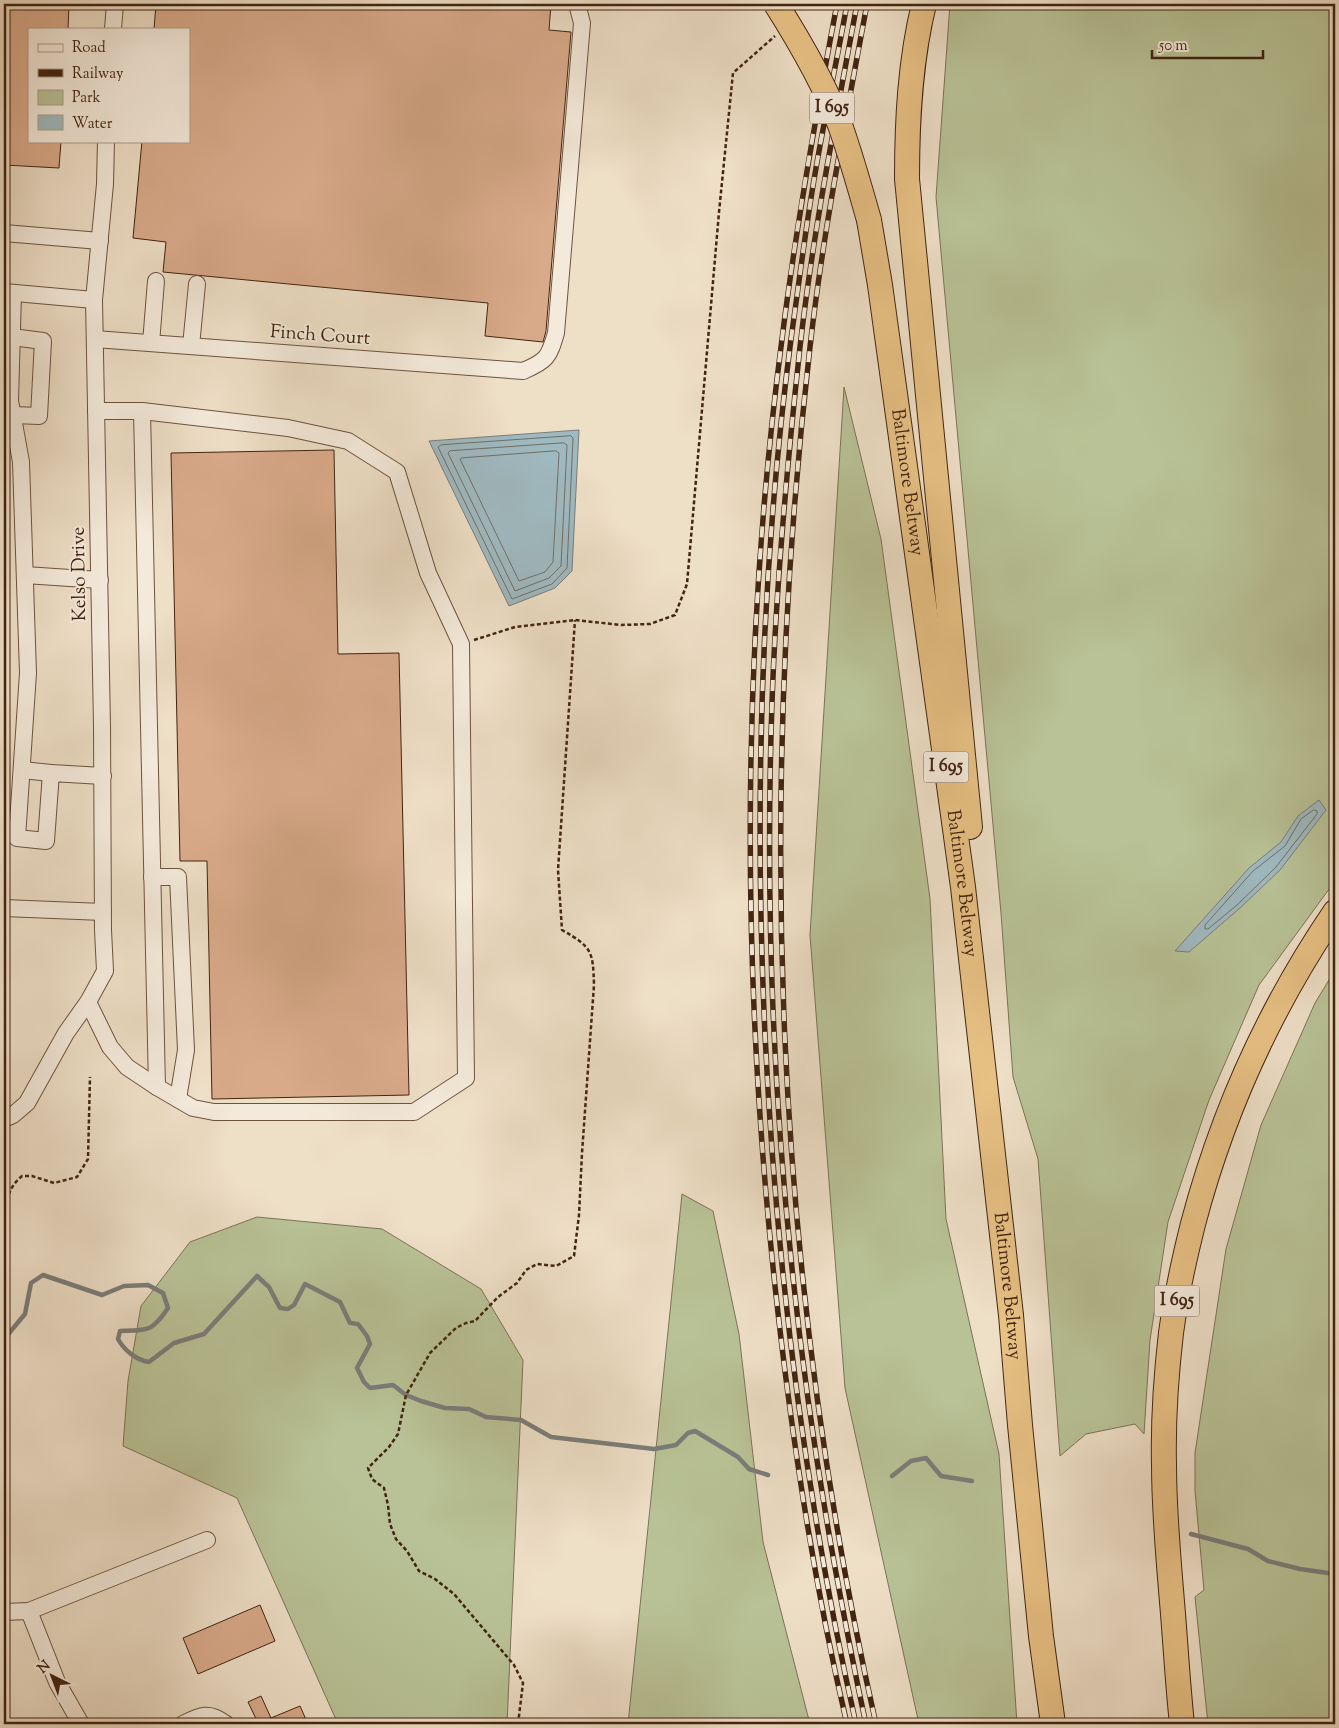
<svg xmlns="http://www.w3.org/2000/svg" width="1339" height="1728" font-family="'Sorts Mill Goudy',serif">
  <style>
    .green { fill: #b8c296; stroke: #7d7354 }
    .water { fill: #9fb9c0; stroke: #7a7d7a }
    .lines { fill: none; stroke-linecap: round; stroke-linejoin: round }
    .shore { stroke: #706e68; stroke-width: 1 }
    .stream { stroke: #7a7d7a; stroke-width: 4.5 }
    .building { fill: #d9aa8a; stroke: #422411 }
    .minor-casing { stroke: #6d533e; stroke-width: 18 }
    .highway-casing { stroke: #422411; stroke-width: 26 }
    .path { stroke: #422411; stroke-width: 2.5; stroke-dasharray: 4 2.5; stroke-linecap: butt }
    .minor { stroke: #f4eadb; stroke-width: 16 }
    .highway { stroke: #e7c084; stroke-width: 24 }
    .rail-casing { stroke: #422411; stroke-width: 5.5 }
    .rail { stroke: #f4eadb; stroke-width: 4; stroke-dasharray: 11; stroke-linecap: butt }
    .highway-bridge-casing { stroke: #422411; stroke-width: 26; stroke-linecap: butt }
    .highway-bridge { stroke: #e7c084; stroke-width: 24 }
    .labels { text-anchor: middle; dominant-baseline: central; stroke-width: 4; stroke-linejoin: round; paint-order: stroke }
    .shield { fill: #f4eadb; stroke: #775f4e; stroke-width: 1 }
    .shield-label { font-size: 18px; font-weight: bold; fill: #422411 }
    .street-label { font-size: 19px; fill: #422411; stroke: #f4eadb }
  </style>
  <rect width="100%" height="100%" fill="#eedfc7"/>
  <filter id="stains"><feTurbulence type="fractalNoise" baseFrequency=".004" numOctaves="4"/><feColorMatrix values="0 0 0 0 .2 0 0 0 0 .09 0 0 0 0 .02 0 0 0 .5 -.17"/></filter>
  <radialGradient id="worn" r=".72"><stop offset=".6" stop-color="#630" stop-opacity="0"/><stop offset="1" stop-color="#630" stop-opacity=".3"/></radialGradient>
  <!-- green -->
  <g class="green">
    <polygon points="950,4 1335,4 1335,881 1259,985 1209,1100 1168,1222 1150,1340 1144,1434 1135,1424 1086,1434 1060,1456 1038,1159 1013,1077 1001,913 936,197"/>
    <polygon points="844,387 881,539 930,899 946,1219 999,1454 1017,1724 919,1724 845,1388 810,935"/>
    <polygon points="1335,970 1335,1724 1208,1724 1195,1597 1204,1590 1195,1491 1195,1453 1226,1249 1261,1125 1315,1003"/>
    <polygon points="682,1194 713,1211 739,1334 763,1542 810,1724 628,1724"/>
    <polygon points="257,1217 382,1229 481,1289 523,1360 507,1724 338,1724 237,1498 123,1446 128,1381 141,1306 190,1242"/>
  </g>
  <!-- water -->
  <g class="water">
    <polygon points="579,430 572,571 555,588 509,606 429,441"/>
    <polygon points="1319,800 1326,810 1280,870 1240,908 1189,952 1175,951 1249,868 1281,842 1298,816"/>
  </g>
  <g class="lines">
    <!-- shore -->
    <g class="shore">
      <polygon points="571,436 573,438 567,568 552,584 512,599 438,447 441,445"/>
      <polygon points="564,443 567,445 561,566 549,578 515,591 448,453 450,451"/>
      <polygon points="556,451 559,453 553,562 545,572 519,581 460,459 462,458"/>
      <polygon points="1314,810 1317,811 1317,814 1276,867 1237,905 1208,929 1205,929 1205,925 1253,871 1285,846 1301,819"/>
    </g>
    <!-- stream -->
    <g class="stream">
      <path d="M4 1343 5 1338 25 1314 31 1283 43 1275 102 1295 124 1286 148 1285 163 1293 168 1308C152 1332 148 1330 120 1331L118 1339C124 1350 136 1360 149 1362L174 1343 204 1334 257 1276 269 1287 280 1308 288 1309 294 1305 305 1284 340 1302 350 1323 358 1324 367 1336 370 1344 357 1368 364 1382 370 1388 393 1385 406 1395 421 1401 445 1408 469 1409 486 1417 521 1420 551 1437 654 1449 676 1445 688 1433 695 1431 738 1457 749 1469 768 1475"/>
      <polyline points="892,1476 911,1461 926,1458 941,1476 972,1481"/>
      <polyline points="1191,1534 1248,1549 1268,1561 1300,1569 1335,1574"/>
    </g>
  </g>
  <!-- building -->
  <g class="building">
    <polygon points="4,4 69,4 68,29 29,29 29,141 61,141 59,168 4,165"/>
    <polygon points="156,4 551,4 549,30 571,32 546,331 543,342 485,336 488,303 163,272 166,242 133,238 142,141 189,141 189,29 154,29"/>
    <polygon points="334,450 338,654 399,653 409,1095 212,1099 207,861 180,861 171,453"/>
    <polygon points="260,1605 275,1641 198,1674 183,1638"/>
    <polygon points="261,1696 271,1718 300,1706 308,1724 257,1724 258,1723 248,1702"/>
  </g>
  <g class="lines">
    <defs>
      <g id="minor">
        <polyline points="113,29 115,4"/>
        <polyline points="4,233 100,241"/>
        <polyline points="4,292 94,300"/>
        <polyline points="13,293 10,401 21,462 28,673 17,838 46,841 51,773 103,776"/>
        <polyline points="12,337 43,341 39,416 13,415"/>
        <path d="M95 339 523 371C547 361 549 357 556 333L582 23 577 4"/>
        <polyline points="151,343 156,281"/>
        <polyline points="191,346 197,284"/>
        <polyline points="142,411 157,1087"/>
        <polyline points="25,575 100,580"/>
        <polyline points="22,770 51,773"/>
        <polyline points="152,877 178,877 186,1050 178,1099"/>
        <polyline points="4,908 103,912"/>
        <polyline points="88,1002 110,1047 127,1067 157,1087 193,1108 214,1112 414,1112 466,1078 461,644 428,573 397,472 348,441 288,428 142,411 96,411"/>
        <polyline points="4,1119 13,1115 27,1103 66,1033 88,1002 105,971 103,930 102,726 94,300 105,184 106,141"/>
        <polyline points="29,1611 57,1682 81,1724"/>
        <polyline points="4,1612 29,1611 207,1540"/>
        <path d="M183 1724C201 1715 209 1711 226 1724"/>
      </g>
      <g id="highway">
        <path d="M924 4C910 61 907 120 907 179L970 827"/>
        <path id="s1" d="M869 220 880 285 963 887 1011 1315 1020 1425 1041 1636 1053 1724"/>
        <path d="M1182 1724C1178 1687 1176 1651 1173 1614 1169 1564 1164 1515 1164 1465 1163 1421 1166 1376 1171 1333 1176 1296 1184 1260 1193 1224 1223 1110 1269 1009 1335 912"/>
      </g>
    </defs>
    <!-- minor casing -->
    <use href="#minor" class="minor-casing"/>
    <!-- highway casing -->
    <use href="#highway" class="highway-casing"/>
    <!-- path -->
    <g class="path">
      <polyline points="474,640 515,627 575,620 621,625 650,624 675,615 687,584 719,212 733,73 775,36"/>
      <path d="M4 1220C8 1199 6 1190 22 1176H32L54 1183 77 1177 88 1159 90 1077"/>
      <path d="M518 1724 523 1683 514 1665 454 1594 435 1579 419 1571 407 1551 396 1539 390 1524 388 1505 384 1488 372 1479 368 1468 389 1447 398 1434 406 1395 430 1353 456 1328 466 1323 475 1321 498 1297 517 1283 526 1270 537 1264 556 1266 574 1256 579 1215 582 1153 594 985C593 951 592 947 562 930L558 870 575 620"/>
    </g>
    <!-- minor -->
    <use href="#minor" class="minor"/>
    <!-- highway -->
    <use href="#highway" class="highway"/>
    <defs>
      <g id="rail">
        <path d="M837 4C816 115 796 226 782 339 741 653 741 971 775 1286 791 1433 813 1580 847 1724"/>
        <path d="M847 4C836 66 822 129 812 192 804 241 798 290 791 339 761 569 754 802 765 1034 776 1266 805 1498 856 1724"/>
        <path d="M857 4C836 118 813 232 800 347 787 466 776 584 772 703 762 991 783 1279 834 1562 844 1616 854 1670 866 1724"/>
        <path d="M867 4C846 118 823 232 810 347 757 806 774 1273 876 1724"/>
      </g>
    </defs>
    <!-- rail casing -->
    <use href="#rail" class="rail-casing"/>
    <!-- rail -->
    <use href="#rail" class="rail"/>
    <defs>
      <path id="highway-bridge" d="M776 4C800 42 824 83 840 125 851 156 860 188 869 220"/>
    </defs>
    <!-- highway-bridge casing -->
    <use href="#highway-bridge" class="highway-bridge-casing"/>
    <!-- highway-bridge -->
    <use href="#highway-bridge" class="highway-bridge"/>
  </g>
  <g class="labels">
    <!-- shield labels -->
    <g class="shield">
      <rect x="809.5" y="92.5" width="45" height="31" rx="4"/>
      <rect x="923.5" y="751.5" width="45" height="31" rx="4"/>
      <rect x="1154.5" y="1285.5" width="45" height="31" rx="4"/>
    </g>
    <g class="shield-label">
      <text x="832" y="108">I 695</text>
      <text x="946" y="767">I 695</text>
      <text x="1177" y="1301">I 695</text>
    </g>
    <!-- street labels -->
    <g class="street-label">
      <text transform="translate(320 336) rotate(4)">Finch Court</text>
      <text stroke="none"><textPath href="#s1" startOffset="265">Baltimore Beltway</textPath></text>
      <text transform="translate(80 574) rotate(-91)">Kelso Drive</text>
      <text stroke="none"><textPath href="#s1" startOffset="670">Baltimore Beltway</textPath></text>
      <text stroke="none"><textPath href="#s1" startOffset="1075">Baltimore Beltway</textPath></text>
    </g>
  </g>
  <!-- margin -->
  <rect width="1339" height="1728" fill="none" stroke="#eedfc7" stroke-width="20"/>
  <rect x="5" y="5" width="1329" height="1718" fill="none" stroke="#422411" stroke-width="2.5"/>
  <rect x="10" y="10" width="1319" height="1708" fill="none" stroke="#422411"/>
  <!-- legend -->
  <rect x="28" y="28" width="162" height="115" fill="#f4eadb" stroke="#ad9b8a"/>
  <rect x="38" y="44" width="25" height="8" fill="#f4eadb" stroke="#ad9b8a"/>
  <text x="72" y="52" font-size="15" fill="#422411">Road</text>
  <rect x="38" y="69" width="25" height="8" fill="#422411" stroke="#ad9b8a"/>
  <text x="72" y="78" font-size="15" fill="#422411">Railway</text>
  <rect x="38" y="90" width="25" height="15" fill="#b8c296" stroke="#ad9b8a"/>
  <text x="72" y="102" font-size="15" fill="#422411">Park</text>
  <rect x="38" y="115" width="25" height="15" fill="#9fb9c0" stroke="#ad9b8a"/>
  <text x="72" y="128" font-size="15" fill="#422411">Water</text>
  <!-- north arrow -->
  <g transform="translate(52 1676) rotate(318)" stroke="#f4eadb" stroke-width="4" paint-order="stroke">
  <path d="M0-4L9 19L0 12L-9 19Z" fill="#422411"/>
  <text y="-8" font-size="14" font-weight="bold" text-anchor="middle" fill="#422411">N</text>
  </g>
  <!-- scale -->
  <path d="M1152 50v8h111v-8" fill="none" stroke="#422411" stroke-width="2.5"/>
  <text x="1159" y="50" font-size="15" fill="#422411" stroke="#f4eadb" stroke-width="4" paint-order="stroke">50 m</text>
  <rect width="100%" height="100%" filter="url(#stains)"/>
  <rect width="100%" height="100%" fill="url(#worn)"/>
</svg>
